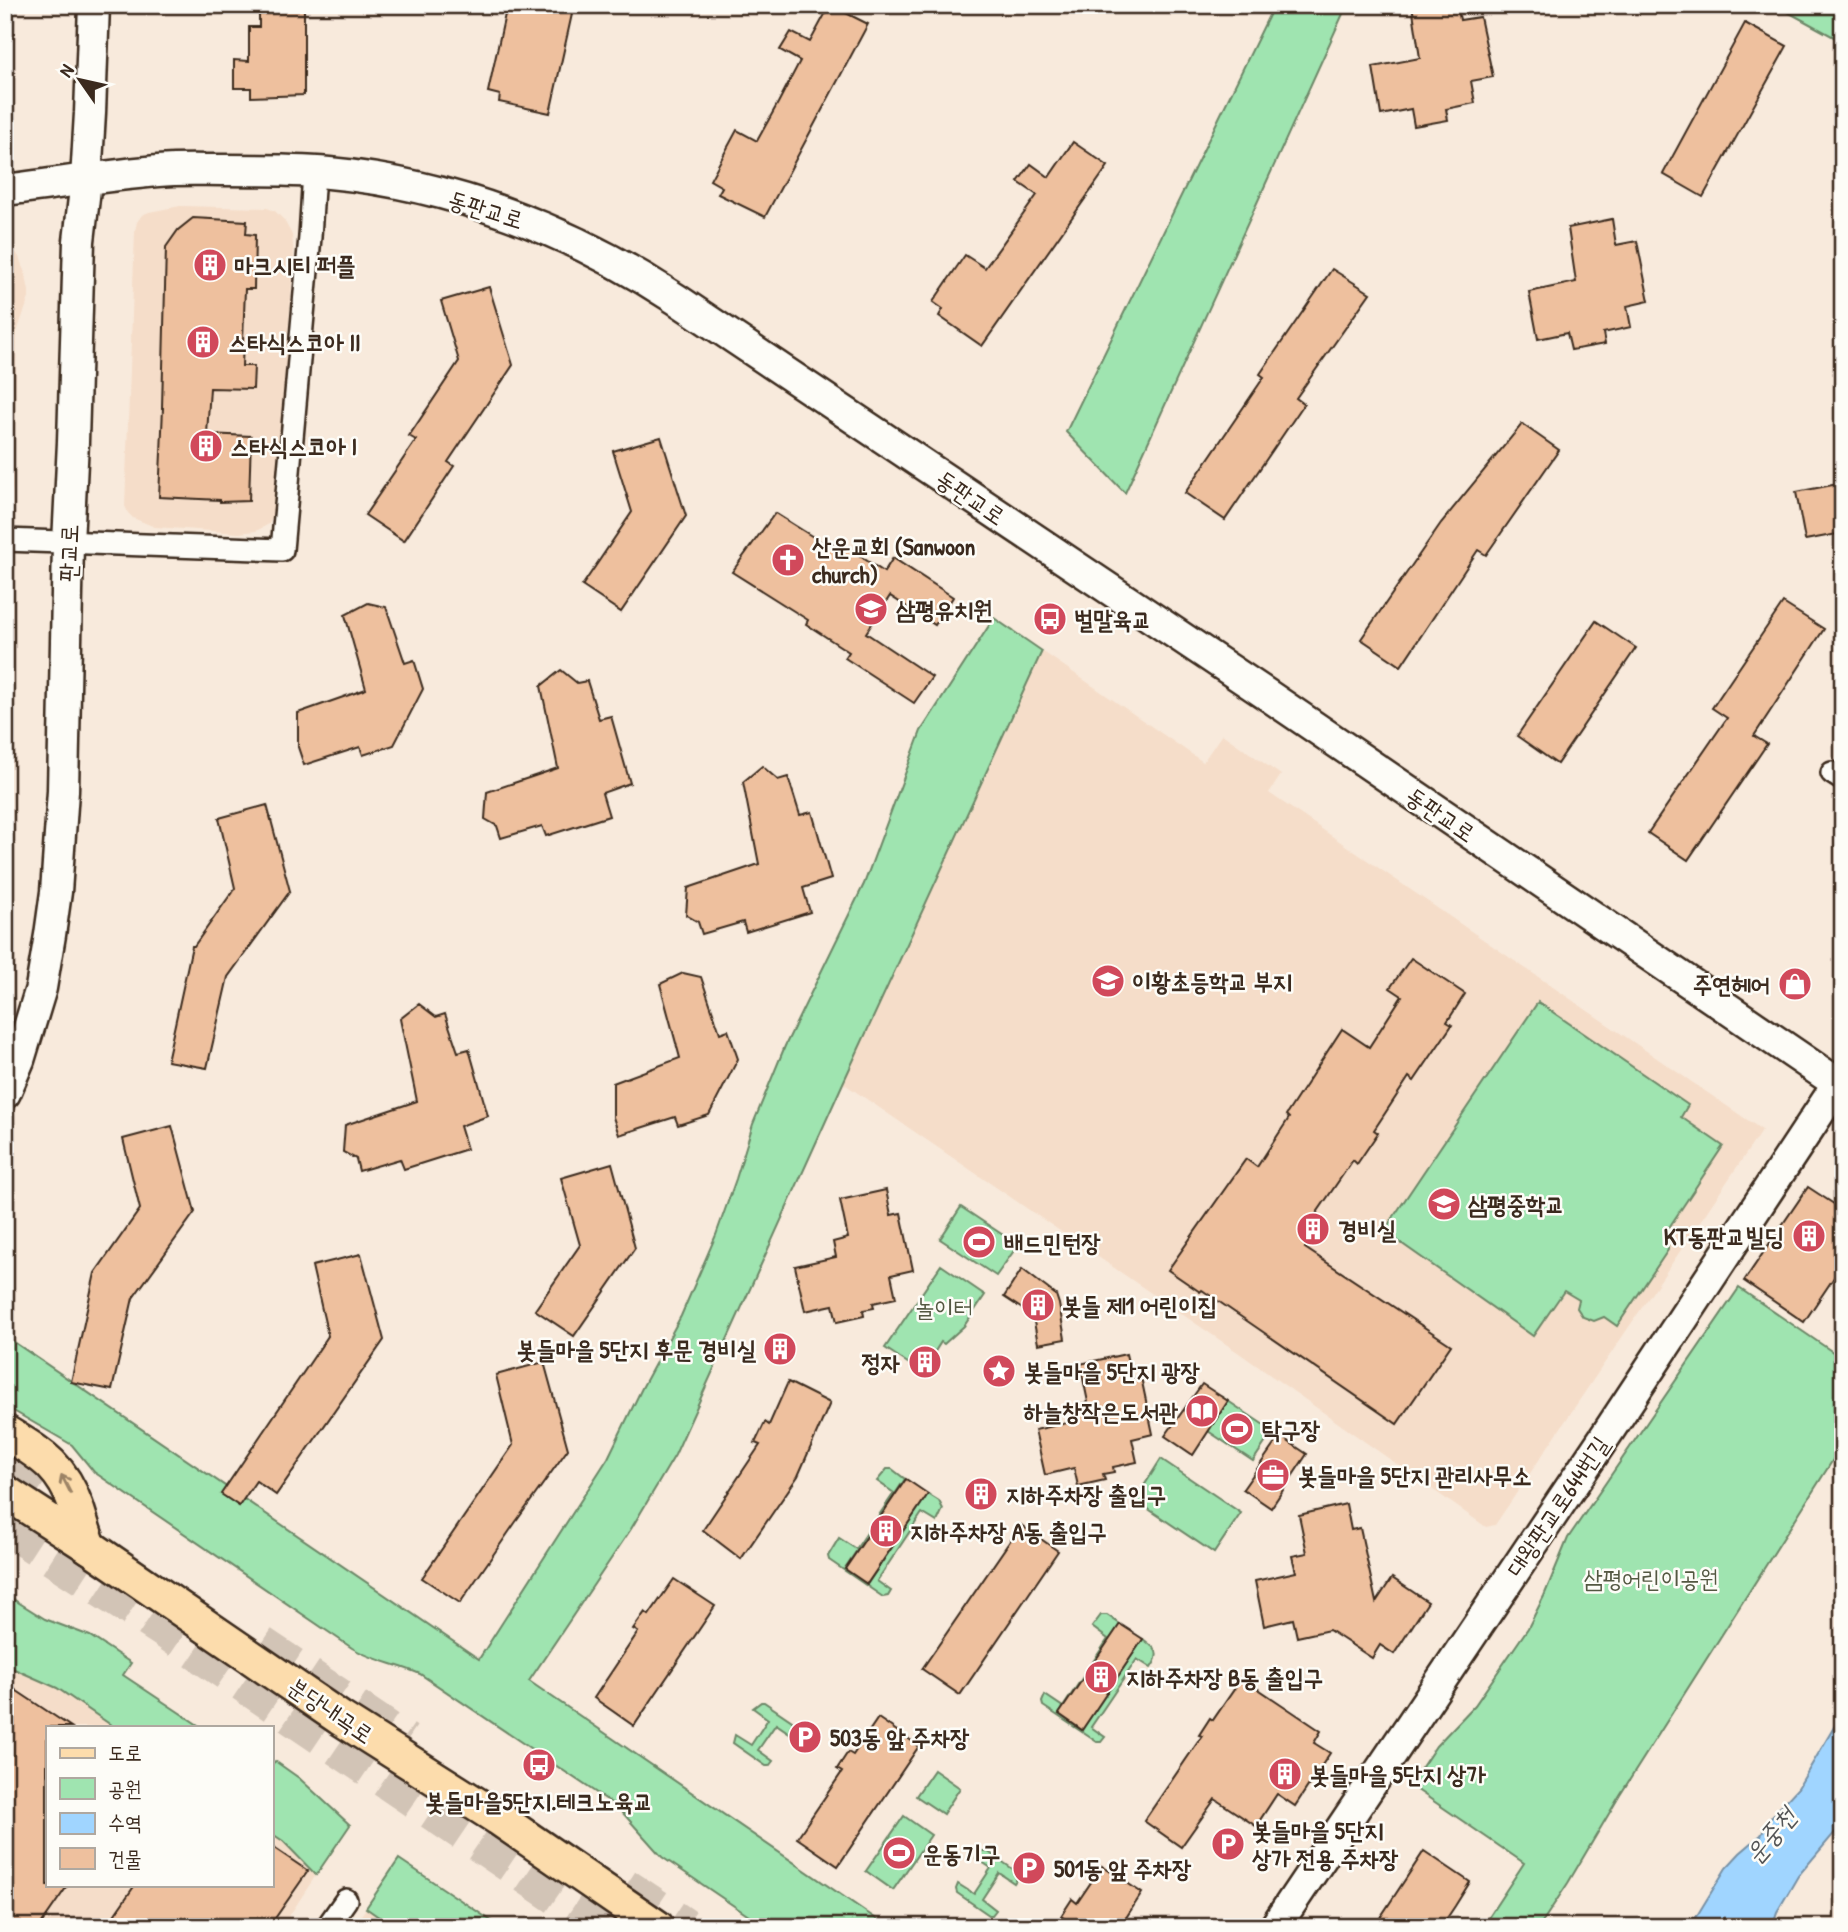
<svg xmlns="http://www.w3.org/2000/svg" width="1848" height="1932" font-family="'Patrick Hand','Poor Story',sans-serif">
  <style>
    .built { fill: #f5ddc9 }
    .green { fill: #9fe4b0; stroke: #6d8767; stroke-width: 2 }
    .water { fill: #a0d5ff; stroke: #7891a5; stroke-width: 2 }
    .building { fill: #eec09e; stroke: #3b2a1e; stroke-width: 2 }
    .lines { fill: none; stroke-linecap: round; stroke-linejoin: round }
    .highway-tunnel { stroke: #d2c4b6; stroke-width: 38; stroke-dasharray: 38 19; stroke-linecap: butt }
    .street-casing { stroke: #3b2a1e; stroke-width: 26 }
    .secondary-casing { stroke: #3b2a1e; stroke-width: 35 }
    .primary-casing { stroke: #3b2a1e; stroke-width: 38 }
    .street { stroke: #fdfcf7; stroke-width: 21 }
    .secondary { stroke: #fdfcf7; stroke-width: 30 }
    .primary { stroke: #fcdcac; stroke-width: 33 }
    .oneway { stroke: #9c8365 }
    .labels { text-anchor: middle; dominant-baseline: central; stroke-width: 5; stroke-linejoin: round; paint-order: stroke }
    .street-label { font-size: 24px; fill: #3b2a1e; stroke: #fdfcf7 }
    .poi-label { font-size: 24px; font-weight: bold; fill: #3b2a1e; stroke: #fdfcf7; text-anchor: start }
    .park-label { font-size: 24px; fill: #545842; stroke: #fdfcf7 }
    .water-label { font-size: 26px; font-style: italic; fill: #545556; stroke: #fdfcf7 }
  </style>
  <rect width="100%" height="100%" fill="#f8eadc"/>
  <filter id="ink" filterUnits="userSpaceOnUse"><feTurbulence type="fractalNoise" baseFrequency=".0143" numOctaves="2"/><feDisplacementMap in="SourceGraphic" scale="14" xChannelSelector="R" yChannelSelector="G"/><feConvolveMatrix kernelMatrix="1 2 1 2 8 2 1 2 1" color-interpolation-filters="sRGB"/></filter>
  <g filter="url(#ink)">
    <!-- built -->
    <g class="built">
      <polygon points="180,206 267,208 275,211 284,220 292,235 294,256 275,511 269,524 256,531 239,533 155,527 133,518 128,513 125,506 135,231 137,222 142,215 149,212"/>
      <polygon points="5,241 13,248 19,257 26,276 29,291 29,298 17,332 13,489 5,506"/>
      <polygon points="1042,651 1203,762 1222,734 1281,775 1269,793 1762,1130 1495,1525 1486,1527 1239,1353 843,1083"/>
      <polygon points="5,1665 57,1688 114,1727 47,1727 47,1885 271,1885 271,1833 283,1841 316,1875 282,1927 5,1927"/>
      <polygon points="366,1908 393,1927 354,1927"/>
    </g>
    <!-- green -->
    <g class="green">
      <polygon points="1274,5 1347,5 1125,493 1066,432"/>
      <polygon points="1775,5 1843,5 1843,42"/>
      <path d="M994 618 1042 651 843 1083 675 1455 631 1529 529 1681 888 1927H765L662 1857 622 1812 610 1802 420 1674C398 1664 373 1661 352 1648L94 1472 72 1445 5 1406V1336L479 1659 608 1458 642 1388 681 1316 716 1235 736 1179 753 1124 785 1046 864 884 921 731Z"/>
      <polygon points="1538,1002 1688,1105 1681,1117 1723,1146 1664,1235 1668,1244 1668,1250 1617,1326 1604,1317 1594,1321 1583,1317 1577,1308 1579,1300 1564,1291 1533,1336 1384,1231"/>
      <polygon points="961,1207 1018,1245 996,1276 940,1239"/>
      <polygon points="941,1265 985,1295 964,1326 944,1344 941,1342 932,1356 937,1360 926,1375 885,1348"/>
      <polygon points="1739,1288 1843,1359 1843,1444 1620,1795 1568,1883 1539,1927 1482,1927 1524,1863 1410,1785 1436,1746 1475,1705 1528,1628 1544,1596 1568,1538"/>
      <polygon points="1222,1397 1273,1431 1253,1461 1202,1427"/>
      <polygon points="1161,1459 1241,1513 1214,1553 1135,1500"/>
      <polygon points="887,1469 892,1469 905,1479 845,1568 868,1583 928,1494 939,1501 943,1509 937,1522 922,1513 877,1581 891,1591 888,1596 883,1597 829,1560 828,1556 839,1538 856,1549 894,1493 877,1481"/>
      <polygon points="5,1594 45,1619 90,1636 131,1663 123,1675 201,1727 114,1727 57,1688 5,1665"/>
      <path d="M1101 1615H1107L1120 1624 1059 1714 1081 1729 1143 1639C1156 1649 1162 1652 1151 1668L1137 1659 1091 1727 1105 1737 1101 1742H1097L1043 1706 1042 1702 1045 1695 1063 1707 1108 1639 1092 1627Z"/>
      <polygon points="761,1702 764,1702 792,1721 795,1726 791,1734 776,1724 758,1750 773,1761 769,1766 766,1766 733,1743 735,1735 751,1745 768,1719 753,1708"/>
      <polygon points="275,1761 299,1778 350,1825 316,1875 283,1841 271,1833 271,1766"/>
      <polygon points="934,1770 960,1788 943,1814 916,1796"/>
      <polygon points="904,1816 931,1835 893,1890 866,1871"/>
      <polygon points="982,1851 987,1851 1017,1872 1018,1877 1014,1883 999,1873 982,1899 996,1910 992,1915 989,1915 957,1893 956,1889 958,1884 974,1894 991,1868 976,1858"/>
      <polygon points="399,1859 499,1926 500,1927 393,1927 366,1908"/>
    </g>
    <!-- water -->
    <polygon class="water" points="1843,1712 1843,1823 1798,1876 1777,1912 1772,1927 1687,1927 1698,1914 1726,1868 1740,1853 1761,1835 1772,1816 1798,1788"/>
    <!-- building -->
    <g class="building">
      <polygon points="259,5 304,5 304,95 251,97 251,88 234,88 234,60 249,61 249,27 259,27"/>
      <polygon points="507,5 574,5 550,113 499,102 500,95 488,92"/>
      <polygon points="830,5 868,24 765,217 718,194 722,187 710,180 737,130 757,141 778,103 800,61 780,50 791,32 810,42"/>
      <polygon points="1412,5 1457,5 1460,20 1480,17 1493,77 1471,81 1475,103 1446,109 1448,120 1414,126 1411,109 1381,115 1373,67 1420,58"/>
      <polygon points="1745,23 1787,46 1703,197 1663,174"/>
      <polygon points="1073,142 1108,166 982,346 939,316 943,309 933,302 965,255 985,268 1037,195 1018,182 1031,164 1049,177"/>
      <polygon points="193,218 247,221 246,234 255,235 254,289 245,289 242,366 254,366 253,389 210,388 207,434 251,436 249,501 220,502 220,500 159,497 163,408 162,408 166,247 178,230"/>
      <polygon points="1612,219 1616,245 1637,241 1649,301 1627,306 1631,327 1603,333 1605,344 1571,350 1567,333 1538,339 1529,292 1576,282 1568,228"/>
      <polygon points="1332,269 1370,293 1296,398 1304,404 1225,520 1185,493 1264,377 1260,374"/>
      <polygon points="489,287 513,365 448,462 454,466 404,541 365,515 416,440 409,436 459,361 441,301"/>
      <polygon points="1522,424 1559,450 1486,555 1478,550 1401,666 1361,639 1441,523"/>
      <polygon points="661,437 686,516 621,612 582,586 632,512 613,451"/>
      <polygon points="1843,483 1843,533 1805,540 1796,492"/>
      <polygon points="775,513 826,545 839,542 884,572 893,558 953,597 935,625 890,596 866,633 932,677 914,703 845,658 849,652 806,624 808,620 732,572"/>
      <polygon points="368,603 386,607 405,663 414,660 423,689 394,745 363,755 360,747 304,765 298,747 298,713 366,689 345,615"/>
      <polygon points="1783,603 1824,629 1754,736 1767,744 1688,860 1648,833 1727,718 1712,708"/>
      <polygon points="1596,621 1636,648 1557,764 1517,736"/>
      <polygon points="561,670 577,683 587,681 599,719 611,716 630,783 602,793 609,816 546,836 542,826 501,838 497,826 485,819 487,792 558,768 541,686"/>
      <polygon points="762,766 778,780 788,777 800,815 812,812 831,879 803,888 810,912 746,932 743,922 702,934 698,922 686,915 688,888 759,864 743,782"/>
      <polygon points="267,805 290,891 228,977 207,1068 167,1061 192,946 194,946 235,888 219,818"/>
      <polygon points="1411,958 1465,994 1447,1022 1452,1025 1414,1081 1409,1077 1374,1130 1378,1133 1357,1164 1353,1160 1312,1220 1321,1226 1305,1248 1451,1345 1397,1424 1202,1290 1200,1292 1168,1270 1246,1159 1257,1167 1289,1118 1286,1115 1342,1029 1369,1047 1402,996 1390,988"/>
      <polygon points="683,973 701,977 720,1033 728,1030 738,1059 709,1115 678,1125 675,1117 619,1135 613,1117 613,1083 680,1058 660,984"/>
      <polygon points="419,1004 436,1017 445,1014 458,1052 469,1049 488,1116 460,1126 467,1149 404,1169 400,1159 359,1171 356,1159 343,1152 345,1125 417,1101 400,1019"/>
      <polygon points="172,1126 195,1212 133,1298 112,1390 71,1382 95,1273 140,1209 123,1139"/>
      <polygon points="612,1163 635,1248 574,1336 535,1310 580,1245 561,1178"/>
      <polygon points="1808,1187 1843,1210 1843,1264 1804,1322 1744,1281"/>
      <polygon points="886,1190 891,1215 901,1213 913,1270 891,1275 896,1298 873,1303 874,1308 863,1310 864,1316 837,1322 833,1305 805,1311 795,1266 836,1257 833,1242 848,1238 840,1200"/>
      <polygon points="361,1254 384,1340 276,1495 256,1481 239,1506 221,1494 328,1336 312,1266"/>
      <polygon points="1022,1269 1056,1295 1059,1304 1065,1339 1038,1344 1033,1316 1004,1297"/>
      <polygon points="1126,1354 1132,1379 1141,1377 1153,1434 1132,1439 1137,1462 1113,1467 1114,1472 1103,1474 1105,1480 1078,1486 1074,1468 1045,1475 1035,1430 1076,1421 1073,1406 1088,1402 1080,1364"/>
      <polygon points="544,1362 568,1449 515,1523 460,1603 422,1578 513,1445 496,1375"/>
      <polygon points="788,1382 830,1403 798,1476 741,1559 703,1530 760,1445 755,1443 765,1422 769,1425"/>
      <polygon points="1202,1384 1228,1401 1193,1455 1165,1436"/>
      <polygon points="1280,1436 1307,1454 1271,1508 1243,1489"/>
      <polygon points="906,1479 928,1494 867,1584 845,1569"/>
      <polygon points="1346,1504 1351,1530 1360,1528 1376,1602 1392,1578 1428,1602 1394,1654 1380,1645 1372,1658 1329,1630 1297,1637 1293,1619 1264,1626 1255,1581 1296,1572 1292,1556 1307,1553 1299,1515"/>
      <polygon points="1021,1525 1058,1551 960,1695 922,1669"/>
      <polygon points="674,1579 715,1606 634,1726 594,1698 638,1632 633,1629 645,1612 649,1615"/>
      <polygon points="1120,1624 1143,1639 1082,1730 1059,1714"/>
      <polygon points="1242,1678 1321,1731 1314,1743 1330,1753 1295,1806 1277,1794 1256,1826 1215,1799 1181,1847 1144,1821 1202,1736 1199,1735 1210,1718 1213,1720"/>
      <polygon points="5,1683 71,1727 47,1727 47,1885 68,1885 39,1927 5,1927"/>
      <polygon points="878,1718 919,1746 838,1866 797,1838 842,1772 837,1769 848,1752 853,1755"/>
      <polygon points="271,1846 308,1871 269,1927 106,1927 135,1885 271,1885"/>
      <polygon points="1424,1851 1470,1882 1455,1906 1441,1927 1374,1927"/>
      <polygon points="1102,1866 1142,1893 1120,1927 1076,1927 1061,1916 1072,1899 1077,1903"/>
    </g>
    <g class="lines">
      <!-- highway-tunnel -->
      <g class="highway-tunnel">
        <polyline points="5,1473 54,1506"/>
        <polyline points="5,1526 164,1629 603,1927"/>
        <polyline points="261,1645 406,1742"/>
        <polyline points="625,1887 685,1927"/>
      </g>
      <defs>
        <g id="street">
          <polyline points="5,540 282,550 310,237 314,172"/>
          <polyline points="1832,773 1843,780"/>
          <polyline points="327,1927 346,1900"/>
        </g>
        <g id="secondary">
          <path d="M5 190C56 184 107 175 158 171 180 169 201 170 222 170 258 170 293 170 329 173 451 184 573 231 676 299L1269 696 1843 1087"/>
          <polyline points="5,1093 19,1060 41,988 50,935 56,892 63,791 68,543 73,442 79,241 86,180 90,113 94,5"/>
          <polyline points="1275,1927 1608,1432 1838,1084"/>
        </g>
        <g id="primary">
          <path d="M5 1432C40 1454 61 1464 76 1506 81 1520 84 1534 90 1547"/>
          <polyline points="5,1492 90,1547 340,1718 498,1818 657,1927"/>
        </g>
      </defs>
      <!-- street casing -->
      <use href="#street" class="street-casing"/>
      <!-- secondary casing -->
      <use href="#secondary" class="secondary-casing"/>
      <!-- primary casing -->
      <use href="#primary" class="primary-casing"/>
      <!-- street -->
      <use href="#street" class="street"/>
      <!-- secondary -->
      <use href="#secondary" class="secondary"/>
      <!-- primary -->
      <use href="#primary" class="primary"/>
    </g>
    <!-- one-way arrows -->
    <defs><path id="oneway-shaft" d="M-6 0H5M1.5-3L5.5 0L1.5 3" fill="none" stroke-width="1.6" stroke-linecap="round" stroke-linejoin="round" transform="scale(1.75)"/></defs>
    <use class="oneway" href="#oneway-shaft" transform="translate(66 1484) rotate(-117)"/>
  </g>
  <!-- icons -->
  <defs>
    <symbol id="building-disc" viewBox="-11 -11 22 22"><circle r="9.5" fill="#d1495b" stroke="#fdfcf7"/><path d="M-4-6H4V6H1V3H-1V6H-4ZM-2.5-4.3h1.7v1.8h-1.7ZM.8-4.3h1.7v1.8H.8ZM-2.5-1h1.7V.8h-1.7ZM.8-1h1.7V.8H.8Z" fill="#fff"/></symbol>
    <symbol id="church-disc" viewBox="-11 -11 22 22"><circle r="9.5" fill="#d1495b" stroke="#fdfcf7"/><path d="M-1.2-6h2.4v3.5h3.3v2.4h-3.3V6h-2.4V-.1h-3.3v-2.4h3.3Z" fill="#fff"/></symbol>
    <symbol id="school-disc" viewBox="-11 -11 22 22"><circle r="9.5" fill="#d1495b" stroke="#fdfcf7"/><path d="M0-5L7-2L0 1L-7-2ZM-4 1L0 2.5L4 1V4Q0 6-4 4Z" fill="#fff"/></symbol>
    <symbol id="bus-disc" viewBox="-11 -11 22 22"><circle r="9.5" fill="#d1495b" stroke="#fdfcf7"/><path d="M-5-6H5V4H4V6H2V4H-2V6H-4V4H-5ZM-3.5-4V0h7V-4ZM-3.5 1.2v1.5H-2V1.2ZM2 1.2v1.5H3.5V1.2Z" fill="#fff"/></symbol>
    <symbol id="shop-disc" viewBox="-11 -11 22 22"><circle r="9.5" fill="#d1495b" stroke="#fdfcf7"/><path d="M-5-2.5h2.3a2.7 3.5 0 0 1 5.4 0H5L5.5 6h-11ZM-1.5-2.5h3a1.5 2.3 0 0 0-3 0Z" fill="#fff"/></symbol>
    <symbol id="stadium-disc" viewBox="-11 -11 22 22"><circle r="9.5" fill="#d1495b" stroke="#fdfcf7"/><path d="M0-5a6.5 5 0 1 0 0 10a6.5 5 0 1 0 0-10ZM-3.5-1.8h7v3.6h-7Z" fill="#fff"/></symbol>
    <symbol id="sight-disc" viewBox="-11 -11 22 22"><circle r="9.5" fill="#d1495b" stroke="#fdfcf7"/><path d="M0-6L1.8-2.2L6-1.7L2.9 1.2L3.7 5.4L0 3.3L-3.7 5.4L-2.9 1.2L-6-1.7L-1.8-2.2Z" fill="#fff"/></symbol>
    <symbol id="library-disc" viewBox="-11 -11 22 22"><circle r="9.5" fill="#d1495b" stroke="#fdfcf7"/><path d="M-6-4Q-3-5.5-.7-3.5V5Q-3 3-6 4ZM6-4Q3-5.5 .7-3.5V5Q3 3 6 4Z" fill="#fff"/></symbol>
    <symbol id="office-disc" viewBox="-11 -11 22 22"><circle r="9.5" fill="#d1495b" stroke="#fdfcf7"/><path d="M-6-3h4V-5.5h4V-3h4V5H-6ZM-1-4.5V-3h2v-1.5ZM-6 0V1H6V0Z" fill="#fff"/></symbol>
    <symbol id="parking-disc" viewBox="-11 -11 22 22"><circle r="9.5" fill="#d1495b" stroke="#fdfcf7"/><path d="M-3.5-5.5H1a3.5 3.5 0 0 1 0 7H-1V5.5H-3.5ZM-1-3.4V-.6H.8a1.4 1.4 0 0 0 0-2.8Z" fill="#fff"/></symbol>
  </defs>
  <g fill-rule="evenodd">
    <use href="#building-disc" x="191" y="246" width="38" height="38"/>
    <use href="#building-disc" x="184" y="323" width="38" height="38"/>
    <use href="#building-disc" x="187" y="427" width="38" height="38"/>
    <use href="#church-disc" x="769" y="541" width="38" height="38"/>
    <use href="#school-disc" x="852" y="590" width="38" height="38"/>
    <use href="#bus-disc" x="1031" y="600" width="38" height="38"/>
    <use href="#school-disc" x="1089" y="962" width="38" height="38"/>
    <use href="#shop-disc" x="1776" y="965" width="38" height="38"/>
    <use href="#school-disc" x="1425" y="1185" width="38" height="38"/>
    <use href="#building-disc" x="1294" y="1210" width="38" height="38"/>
    <use href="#building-disc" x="1790" y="1217" width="38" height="38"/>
    <use href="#stadium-disc" x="960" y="1223" width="38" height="38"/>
    <use href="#building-disc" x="1019" y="1286" width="38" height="38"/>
    <use href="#building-disc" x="761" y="1330" width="38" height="38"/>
    <use href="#building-disc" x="906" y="1343" width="38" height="38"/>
    <use href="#sight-disc" x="980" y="1352" width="38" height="38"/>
    <use href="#library-disc" x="1183" y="1392" width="38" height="38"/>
    <use href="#stadium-disc" x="1218" y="1410" width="38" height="38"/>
    <use href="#office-disc" x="1254" y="1456" width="38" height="38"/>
    <use href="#building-disc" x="962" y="1475" width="38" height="38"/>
    <use href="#building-disc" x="867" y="1512" width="38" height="38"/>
    <use href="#building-disc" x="1082" y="1658" width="38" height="38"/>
    <use href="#parking-disc" x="786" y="1718" width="38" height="38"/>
    <use href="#bus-disc" x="520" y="1746" width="38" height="38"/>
    <use href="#building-disc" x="1266" y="1755" width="38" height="38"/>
    <use href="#parking-disc" x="1209" y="1825" width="38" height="38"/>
    <use href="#stadium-disc" x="880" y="1834" width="38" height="38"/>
    <use href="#parking-disc" x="1010" y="1849" width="38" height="38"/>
  </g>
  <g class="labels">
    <!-- street labels -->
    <g class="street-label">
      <text transform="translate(486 209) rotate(17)">동판교로</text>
      <text transform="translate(971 497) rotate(34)">동판교로</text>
      <text transform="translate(68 553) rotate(-88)">판교로</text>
      <text transform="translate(1441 814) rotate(34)">동판교로</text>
      <text transform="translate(1557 1506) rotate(-56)">대왕판교로644번길</text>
      <text transform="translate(331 1710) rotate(34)">분당내곡로</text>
    </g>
    <!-- poi labels -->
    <g class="poi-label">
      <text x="234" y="265">마크시티 퍼플</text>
      <text x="228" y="342">스타식스코아 II</text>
      <text x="230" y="446">스타식스코아 I</text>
      <text x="812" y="546">산운교회 (Sanwoon<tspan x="812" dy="28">church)</tspan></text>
      <text x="896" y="609">삼평유치원</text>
      <text x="1074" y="619">벌말육교</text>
      <text x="1132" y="981">이황초등학교 부지</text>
      <text x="1770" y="984" text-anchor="end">주연헤어</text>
      <text x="1468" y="1204">삼평중학교</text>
      <text x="1338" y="1229">경비실</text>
      <text x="1784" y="1236" text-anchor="end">KT동판교빌딩</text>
      <text x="1004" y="1242">배드민턴장</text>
      <text x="1062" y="1305">봇들 제1 어린이집</text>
      <text x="756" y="1349" text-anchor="end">봇들마을 5단지 후문 경비실</text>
      <text x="900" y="1362" text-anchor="end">정자</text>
      <text x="1024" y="1371">봇들마을 5단지 광장</text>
      <text x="1178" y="1411" text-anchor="end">하늘창작은도서관</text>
      <text x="1262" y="1429">탁구장</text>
      <text x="1298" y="1475">봇들마을 5단지 관리사무소</text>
      <text x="1006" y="1494">지하주차장 출입구</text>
      <text x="910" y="1531">지하주차장 A동 출입구</text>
      <text x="1126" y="1677">지하주차장 B동 출입구</text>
      <text x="830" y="1737">503동 앞 주차장</text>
      <text x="1310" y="1774">봇들마을 5단지 상가</text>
      <text x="539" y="1801" text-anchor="middle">봇들마을5단지.테크노육교</text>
      <text x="1252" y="1830">봇들마을 5단지<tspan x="1252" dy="28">상가 전용 주차장</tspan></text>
      <text x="923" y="1853">운동기구</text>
      <text x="1054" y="1868">501동 앞 주차장</text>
    </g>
    <!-- park labels -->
    <g class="park-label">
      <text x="944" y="1307">놀이터</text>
      <text x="1651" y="1578">삼평어린이공원</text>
    </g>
    <!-- water labels -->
    <g class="water-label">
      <text transform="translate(1770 1835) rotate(-50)">운중천</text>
    </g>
  </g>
  <!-- margin -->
  <rect width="1848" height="1932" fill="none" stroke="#fdfcf7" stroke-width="28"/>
  <rect x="14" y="14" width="1820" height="1904" fill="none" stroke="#3b2a1e" stroke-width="2.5" filter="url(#ink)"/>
  <!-- legend -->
  <rect x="46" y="1726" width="228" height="161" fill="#fdfcf7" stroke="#afa8a0" stroke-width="2"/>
  <rect x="60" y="1748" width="35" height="10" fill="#fcdcac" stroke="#afa8a0" stroke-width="2"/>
  <text x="108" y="1760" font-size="21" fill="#3b2a1e">도로</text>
  <rect x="60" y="1778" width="35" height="21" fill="#9fe4b0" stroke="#afa8a0" stroke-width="2"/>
  <text x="108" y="1796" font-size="21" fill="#3b2a1e">공원</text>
  <rect x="60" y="1813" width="35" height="21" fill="#a0d5ff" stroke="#afa8a0" stroke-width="2"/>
  <text x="108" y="1830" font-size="21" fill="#3b2a1e">수역</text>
  <rect x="60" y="1848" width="35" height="21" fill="#eec09e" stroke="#afa8a0" stroke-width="2"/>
  <text x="108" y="1866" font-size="21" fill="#3b2a1e">건물</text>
  <!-- north arrow -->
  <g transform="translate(80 80) rotate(304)" stroke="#fdfcf7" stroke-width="5" paint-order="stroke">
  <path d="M0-5L12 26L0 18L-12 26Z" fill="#3b2a1e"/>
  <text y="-10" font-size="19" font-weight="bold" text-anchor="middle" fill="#3b2a1e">N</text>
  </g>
</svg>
